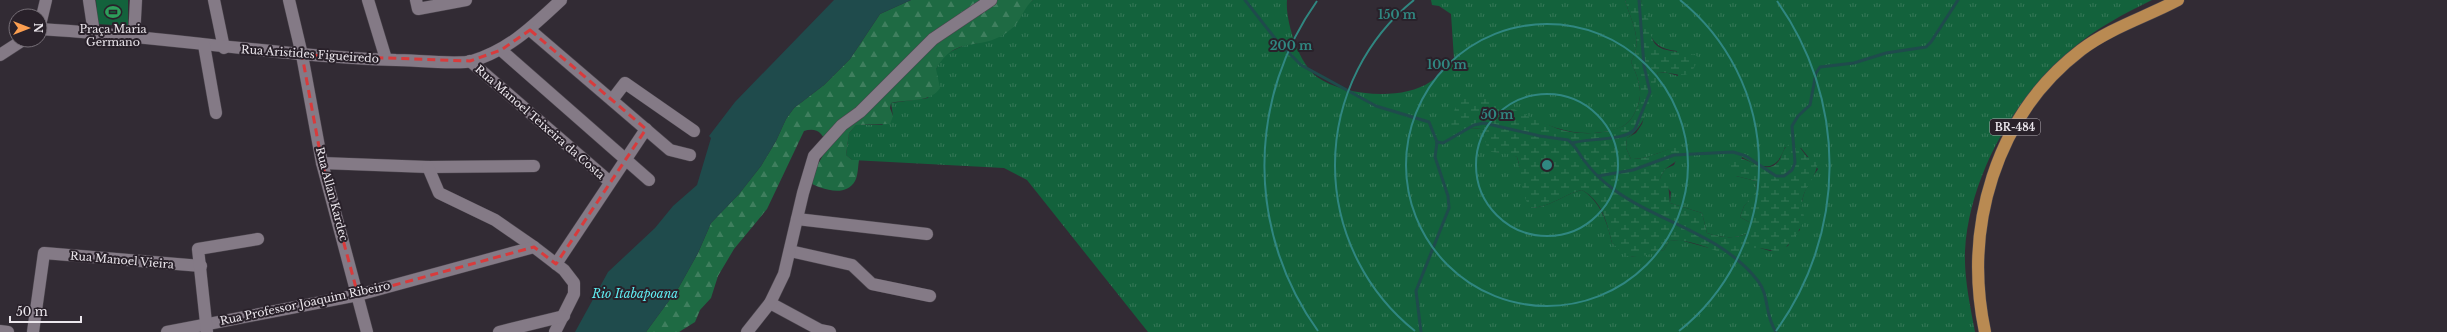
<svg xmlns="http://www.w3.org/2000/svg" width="2447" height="332" font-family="'Libre Baskerville',serif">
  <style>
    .grass { fill: url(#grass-tufts) }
    .forest { fill: url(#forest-firs) }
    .wetland { fill: url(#wetland-marsh) }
    .pitch { fill: #13623c }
    .water { fill: #1f4b4c }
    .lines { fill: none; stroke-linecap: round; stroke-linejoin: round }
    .stream { stroke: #1f4b4c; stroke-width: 3 }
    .minor-casing { stroke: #4c464e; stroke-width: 13 }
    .major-casing { stroke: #4c464e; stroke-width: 13 }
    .minor { stroke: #847a86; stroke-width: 12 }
    .major { stroke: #b98a52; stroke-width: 12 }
    .marked { fill: none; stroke: #d83b3c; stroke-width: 3; stroke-dasharray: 8 5; stroke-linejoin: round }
    .ring { fill: none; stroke: #308781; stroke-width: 2 }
    .labels { text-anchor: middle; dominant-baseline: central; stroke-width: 4; stroke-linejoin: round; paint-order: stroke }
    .shield { fill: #29212a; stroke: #b2acb2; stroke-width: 1 }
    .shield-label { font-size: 10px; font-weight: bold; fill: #ece7ed }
    .poi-label { font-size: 11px; fill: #ece7ed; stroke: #29212a }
    .street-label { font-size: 11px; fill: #ece7ed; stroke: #29212a }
    .water-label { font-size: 12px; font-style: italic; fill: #5fedf2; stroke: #29212a }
    .centre { fill: #308781; stroke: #29212a; stroke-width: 2 }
    .ring-label { font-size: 12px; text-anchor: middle; font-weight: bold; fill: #308781; stroke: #29212a; stroke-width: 4; stroke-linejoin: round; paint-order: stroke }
  </style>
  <defs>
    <pattern id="grass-tufts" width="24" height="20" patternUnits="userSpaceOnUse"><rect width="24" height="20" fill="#13623c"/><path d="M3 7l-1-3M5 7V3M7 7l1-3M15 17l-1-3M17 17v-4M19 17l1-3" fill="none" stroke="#367858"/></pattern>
    <pattern id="forest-firs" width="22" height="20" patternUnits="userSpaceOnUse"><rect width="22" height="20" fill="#1e6a43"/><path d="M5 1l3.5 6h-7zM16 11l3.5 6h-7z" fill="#3f7f5e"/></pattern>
    <pattern id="wetland-marsh" width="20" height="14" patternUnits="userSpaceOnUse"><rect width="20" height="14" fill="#13623c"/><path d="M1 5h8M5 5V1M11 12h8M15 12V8" fill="none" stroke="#367858"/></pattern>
  </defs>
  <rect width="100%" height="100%" fill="#322b34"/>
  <!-- grass -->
  <path class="grass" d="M1033 0H1287C1285 21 1299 64 1317 77 1344 96 1402 101 1430 82 1440 76 1447 67 1454 59L1451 14 1439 6 1432 5 1431 0H1625C1631 22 1644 40 1631 62 1640 82 1645 96 1633 116 1627 126 1619 129 1608 131 1567 140 1532 118 1495 102L1461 133 1470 128 1482 129 1498 153 1508 152 1517 157 1531 208C1551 207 1564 194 1582 190 1601 202 1607 222 1612 243L1632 257 1664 250 1669 241 1680 240 1709 248H1760L1770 251 1788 246 1792 236 1800 230C1802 200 1800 194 1818 169L1801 148 1785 147C1776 173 1762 169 1742 157L1736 176 1756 181 1757 192 1744 206 1740 217 1749 222V233C1735 239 1721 238 1707 233L1702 213 1670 203 1671 192 1660 178 1665 169 1674 165 1682 146C1664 149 1648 160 1631 159L1626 148 1627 138 1636 133 1642 124 1658 72 1668 73 1678 76 1677 51C1645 48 1649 26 1641 0H2152C2124 14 2096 28 2072 49 2015 96 1969 177 1965 251 1964 278 1970 305 1975 332H1148L1027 180 1004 168 852 160 846 155 849 133 856 125H882L893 116 891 103 928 98 936 69 943 55 965 45 978 43Z"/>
  <!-- forest -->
  <path class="forest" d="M911 0H1033C1021 10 1023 22 1006 33 978 52 956 34 936 69L940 88C931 103 907 99 891 103L890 108 893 116 890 124 856 125 849 133 846 155 852 160H859C858 166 858 176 855 181 845 199 819 188 806 181 814 169 834 148 821 134 817 129 810 129 804 131L767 209 734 249 718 276 711 298 700 310 695 322 679 332H646L679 287 698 253 711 223 739 194 761 166 776 141 786 119 794 108 824 85 850 59 880 14Z"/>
  <!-- wetland -->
  <path class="wetland" d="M1625 0H1641C1643 6 1646 12 1648 18 1652 32 1648 46 1667 50 1679 53 1687 50 1698 57 1691 85 1678 72 1658 72 1653 93 1647 127 1627 138L1626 148 1631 159C1648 160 1664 149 1682 145V157L1665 169 1660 178 1668 183 1670 203 1702 213 1707 233C1721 238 1735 239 1749 233V222L1740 217 1744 206 1757 191 1756 181 1736 176 1728 168 1732 158C1749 156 1759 172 1773 166 1781 162 1781 154 1785 148 1787 145 1792 143 1795 141L1807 157 1818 158C1818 184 1794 189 1805 219 1800 230 1790 245 1780 252L1760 248H1748L1741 257C1716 255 1695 237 1669 241L1664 250C1652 253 1635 261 1623 254 1618 251 1617 246 1612 243 1607 222 1602 201 1582 190 1564 194 1551 207 1531 208 1519 194 1523 174 1517 157 1507 152 1499 154 1488 151L1482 129 1470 128 1461 133 1451 129C1452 118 1453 105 1464 99 1485 88 1543 127 1566 131 1581 134 1594 134 1608 131 1620 128 1627 126 1633 116 1645 96 1640 82 1631 62 1644 40 1631 22 1625 0Z"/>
  <!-- pitch -->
  <polygon class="pitch" points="96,0 128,0 128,26 98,24"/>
  <!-- water -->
  <polygon class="water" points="834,0 911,0 880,14 850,59 824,85 794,108 786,119 776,141 761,166 739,194 711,223 698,253 679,287 646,332 575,332 608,272 655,228 673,206 697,185 711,138 709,136 735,102"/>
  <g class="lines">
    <!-- stream -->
    <g class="stream">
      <polyline points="1245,0 1277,41 1301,65 1376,106 1429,122 1437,142 1435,157 1448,196 1449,208 1416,291 1421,332"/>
      <path d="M1437 142 1443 143 1474 125 1484 123 1540 136 1568 140C1575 145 1578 152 1583 159 1591 170 1602 181 1613 189 1659 223 1722 234 1758 281 1770 297 1764 314 1776 332"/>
      <path d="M1572 143C1588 138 1626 141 1635 129L1650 92 1644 66 1639 0"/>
      <polyline points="1598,176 1633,170 1674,155 1733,152 1746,156 1776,176 1784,176 1792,170 1795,163 1792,126 1798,116 1810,105 1816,73 1820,67 1854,63 1886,53 1926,47 1931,42 1958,0"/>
    </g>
    <defs>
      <g id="minor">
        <polyline points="89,0 94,33"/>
        <polyline points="214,0 224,48"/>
        <polyline points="289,0 302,55 322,163 367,332"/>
        <polyline points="368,0 386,59"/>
        <polyline points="416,0 418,9 466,0"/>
        <polyline points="40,25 46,0"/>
        <path d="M40 29C159 36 277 56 396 60 413 60 458 65 472 61 509 50 533 26 561 0"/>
        <polyline points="530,30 670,150 690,155"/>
        <polyline points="134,37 136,0"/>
        <polyline points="204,45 216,113"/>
        <polyline points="501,50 649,180"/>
        <polyline points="0,55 23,40"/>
        <polyline points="470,61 610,182"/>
        <polyline points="612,100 625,83 694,131"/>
        <polyline points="322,163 428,167 534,166"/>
        <polyline points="428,167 439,193 495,220 534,247 564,270 574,283 574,294 555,332"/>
        <polyline points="797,219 927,234"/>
        <polyline points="790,251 852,265 872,284 930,296"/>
        <polyline points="556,264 646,129"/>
        <polyline points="770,303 820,330 830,332"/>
        <polyline points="0,331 8,332"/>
        <polyline points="33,332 44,253 201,266"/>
        <polyline points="167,332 358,295 534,247"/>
        <polyline points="207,332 198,249 258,239"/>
        <polyline points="499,332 564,316"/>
        <polyline points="747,332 770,303 784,274 803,193 814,156 842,125 860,112 933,39 991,0"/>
      </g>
      <path id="major" d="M1985 332C1963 228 1995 116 2081 50 2110 28 2146 17 2178 0"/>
    </defs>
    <!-- minor casing -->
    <use href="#minor" class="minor-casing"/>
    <!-- major casing -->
    <use href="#major" class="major-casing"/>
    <!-- minor -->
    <use href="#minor" class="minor"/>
    <!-- major -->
    <use href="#major" class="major"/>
  </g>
  <!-- marked area -->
  <path class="marked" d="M530 30 646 129 556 264 534 247 358 295 322 163 302 55 470 61 501 50Z"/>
  <!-- distance rings -->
  <g class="ring">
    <circle cx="1547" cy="165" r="71"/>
    <circle cx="1547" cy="165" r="141"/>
    <path d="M1415 331A212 212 0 0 1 1414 0M1680 0A212 212 0 0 1 1679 331"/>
    <path d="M1318 331A283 283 0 0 1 1317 1M1777 1A283 283 0 0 1 1776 331"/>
  </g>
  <!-- icons -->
  <defs>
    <symbol id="stadium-bare" viewBox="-9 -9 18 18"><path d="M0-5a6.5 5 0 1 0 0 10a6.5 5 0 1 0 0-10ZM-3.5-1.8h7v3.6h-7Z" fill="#2e9e5b" stroke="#29212a" stroke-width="2.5" paint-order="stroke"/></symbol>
  </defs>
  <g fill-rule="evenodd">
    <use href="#stadium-bare" x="102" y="1" width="22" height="22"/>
  </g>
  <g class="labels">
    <!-- shield labels -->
    <rect class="shield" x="1990" y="119" width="50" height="16" rx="3"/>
    <g class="shield-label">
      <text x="2015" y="127">BR-484</text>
    </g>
    <!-- poi labels -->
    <g class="poi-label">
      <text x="113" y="29">Praça Maria<tspan x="113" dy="13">Germano</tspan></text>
    </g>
    <!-- street labels -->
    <g class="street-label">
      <text transform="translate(310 54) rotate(4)">Rua Aristides Figueiredo</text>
      <text transform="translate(540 122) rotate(41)">Rua Manoel Teixeira da Costa</text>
      <text transform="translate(332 194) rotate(75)">Rua Allan Kardec</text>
      <text transform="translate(122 260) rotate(5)">Rua Manoel Vieira</text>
      <text transform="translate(305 303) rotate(-12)">Rua Professor Joaquim Ribeiro</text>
    </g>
    <!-- water labels -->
    <g class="water-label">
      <text x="635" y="293">Rio Itabapoana</text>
    </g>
  </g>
  <circle cx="1547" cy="165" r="6" class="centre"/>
  <g class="ring-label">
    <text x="1397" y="19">150 m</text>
    <text x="1291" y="50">200 m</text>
    <text x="1447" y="69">100 m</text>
    <text x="1497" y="119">50 m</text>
  </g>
  <!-- north arrow -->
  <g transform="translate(28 28) rotate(90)"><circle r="19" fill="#29212a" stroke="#777078"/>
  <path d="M0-3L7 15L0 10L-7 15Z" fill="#fb9e50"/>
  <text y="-6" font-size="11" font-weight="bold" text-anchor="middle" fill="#ece7ed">N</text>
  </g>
  <!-- scale -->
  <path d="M10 316v6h71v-6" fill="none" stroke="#ece7ed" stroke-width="2"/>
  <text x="16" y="316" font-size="12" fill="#ece7ed" stroke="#29212a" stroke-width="3" paint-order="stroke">50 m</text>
</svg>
